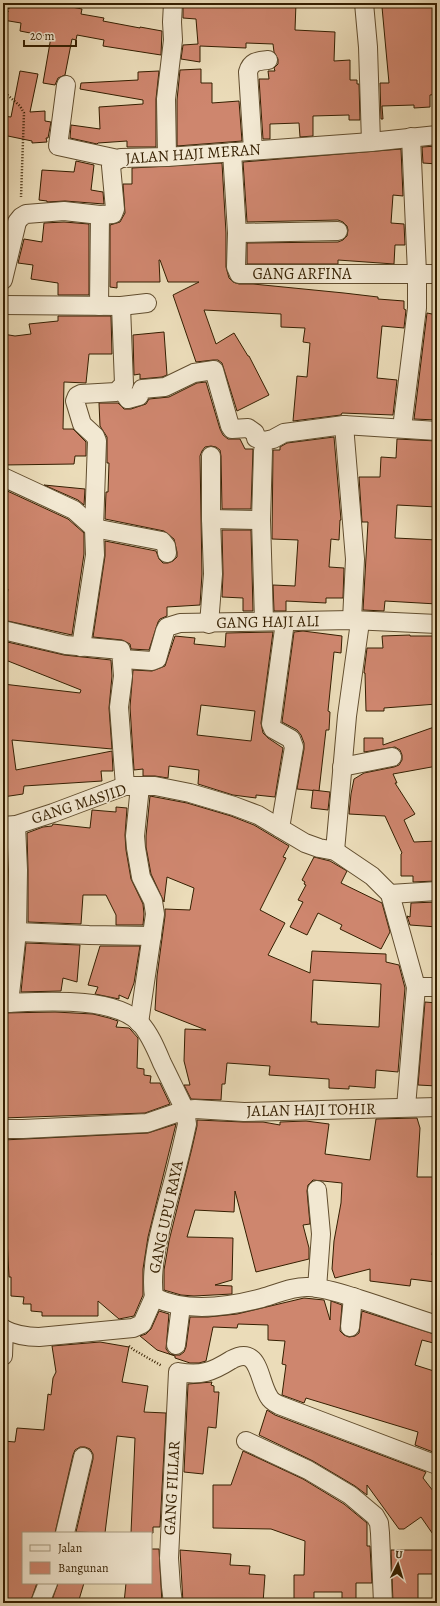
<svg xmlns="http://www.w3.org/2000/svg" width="440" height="1606" font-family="Alegreya,serif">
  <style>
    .building { fill: #ce866e; stroke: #351f01; fill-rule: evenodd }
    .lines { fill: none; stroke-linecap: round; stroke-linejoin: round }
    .minor-casing { stroke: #624e2f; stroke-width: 20 }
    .path { stroke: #351f01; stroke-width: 2.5; stroke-dasharray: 1 2; stroke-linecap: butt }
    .minor { stroke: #f2e8d2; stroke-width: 18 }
    .labels { text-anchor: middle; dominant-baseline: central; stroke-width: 3; stroke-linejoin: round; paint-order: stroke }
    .street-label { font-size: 16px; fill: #351f01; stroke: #f2e8d2 }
  </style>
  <rect width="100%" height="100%" fill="#ebdcb9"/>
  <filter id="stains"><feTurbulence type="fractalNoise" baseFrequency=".005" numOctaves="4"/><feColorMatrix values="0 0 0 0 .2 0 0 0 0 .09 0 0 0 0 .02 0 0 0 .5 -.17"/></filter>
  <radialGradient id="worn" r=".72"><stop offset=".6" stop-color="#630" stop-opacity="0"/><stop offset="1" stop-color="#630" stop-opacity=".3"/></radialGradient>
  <!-- building -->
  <g class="building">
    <polygon points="3,3 34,3 56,7 56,4 82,9 81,14 104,18 103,21 140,28 140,27 162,31 161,55 103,46 104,40 77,35 76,40 72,39 65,75 58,78 55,85 43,83 51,37 20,31 21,23 3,20"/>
    <polygon points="183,3 296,3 295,30 335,32 334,61 350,60 350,80 357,80 357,84 359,84 360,120 349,120 349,115 313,116 313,136 300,137 299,123 270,124 270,139 263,139 259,79 269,79 268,71 275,71 274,68 278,64 278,59 274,52 273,44 246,43 246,48 200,46 200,62 181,59 183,45 198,44 196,19 183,18"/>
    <polygon points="437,4 437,94 430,95 430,107 414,108 414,105 382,106 383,119 381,119 380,83 389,83 382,7"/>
    <polygon points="201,69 201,83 212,83 212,103 239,101 242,141 177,146 177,100 180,70"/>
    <polygon points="20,71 38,74 30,112 45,111 45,121 51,122 48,138 46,138 47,142 32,143 32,141 3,135 3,116 11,117"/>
    <polygon points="159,71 156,99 156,147 127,147 127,141 98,143 97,144 70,138 71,125 100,129 99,107 143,104 143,100 80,89 81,83 138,80 138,72"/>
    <polygon points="437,146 437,164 423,163 422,147"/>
    <polygon points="401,149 403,196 393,195 391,223 404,224 405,245 395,245 394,264 338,260 338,264 247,264 247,243 338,242 343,240 347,236 348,230 347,226 343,222 338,220 247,222 243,162"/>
    <polygon points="76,161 94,165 91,190 103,192 104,204 65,201 47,202 47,201 39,200 42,170 74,172"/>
    <polygon points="222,163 226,233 226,267 229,278 233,282 239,284 253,284 344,293 378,297 378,299 404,301 404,309 406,310 404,328 382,326 377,378 397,380 393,415 342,413 341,415 293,421 297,376 307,377 310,343 303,342 305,328 281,327 281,314 204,310 216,344 234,333 248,356 249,356 269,395 237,411 222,363 218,360 213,360 196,362 173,295 199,282 168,282 160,260 159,260 160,282 117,282 117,288 110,287 110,225 120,222 125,213 123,184 132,184 132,168"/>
    <polygon points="64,222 89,224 89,295 58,295 58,283 31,279 33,265 18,263 24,239 42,242 44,223"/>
    <polygon points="427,313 437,315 435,373 437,373 437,420 414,419"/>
    <polygon points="58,316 111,316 112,354 89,354 86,383 64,382 63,429 73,429 86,442 86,456 75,456 74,464 3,465 3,334 15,336 31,334 29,324 58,321"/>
    <polygon points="164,332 167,375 162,377 140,379 140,374 134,375 133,335"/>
    <polygon points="206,382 220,429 223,435 228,439 240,439 245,449 253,449 251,509 222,509 221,456 220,450 216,447 211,446 205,447 202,451 200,456 202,574 200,605 167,607 167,616 160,619 158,622 149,650 131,649 130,644 122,640 93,637 105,556 105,541 156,551 159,559 163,563 168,563 173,561 177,557 177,552 174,539 164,531 105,519 106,492 108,492 109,463 107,463 107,437 100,426 99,403 118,403 124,409 131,409 146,404 149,399 169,397 197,383"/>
    <polygon points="334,437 341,520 340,520 339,540 331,539 329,567 344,568 343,598 326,598 326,603 286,601 286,611 274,611 273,585 295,586 298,540 272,539 273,450 280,450 280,447 287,443"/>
    <polygon points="397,439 437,441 437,507 397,505 395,538 437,540 437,604 385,601 384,611 363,610 368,522 362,522 359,477 380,477 381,457 396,458"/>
    <polygon points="44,485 85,489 84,505 78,500"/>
    <polygon points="3,489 68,519 84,533 84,554 72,635 3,620 8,589 3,588"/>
    <polygon points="222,530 251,530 253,611 243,611 243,598 222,597 223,574"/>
    <polygon points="303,631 342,636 341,653 334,652 328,711 330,712 329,730 326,730 319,791 297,789 304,749 304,743 301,735 297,730 282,722 294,632"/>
    <path d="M273 632 261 723 263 733 268 738 283 748 275 797 256 795V798L233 795 198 784 199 770 169 766 168 778 155 776H143V769L134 770 130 707 133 670 152 671 165 666 175 636 195 638 194 644 225 647 226 633ZM201 705 255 711 251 741 197 735Z"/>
    <polygon points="410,635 410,636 437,636 437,704 384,708 384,711 366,711 365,673 364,673 364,672 367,648 383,648 382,636"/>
    <polygon points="3,641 64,655 111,660 112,676 109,708 112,749 12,740 16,770 112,751 113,771 101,771 102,781 24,786 23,794 3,797 3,684 80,693 81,690 3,659"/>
    <polygon points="437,726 437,766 393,774 397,783 395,783 415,814 404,820 414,842 437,841 436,881 413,882 413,876 401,876 401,854 402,853 385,816 349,814 351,794 354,779 364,773 394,767 399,765 402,760 402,755 400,750 395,747 364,752 364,738 383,738 383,745"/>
    <polygon points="313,790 330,792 328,810 311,808"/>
    <path d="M150 796 187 803 231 816 254 825 289 846 283 857 286 858 260 910 285 923 268 955 310 973 312 951 386 954V962L399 965 405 988 398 1072 376 1070 375 1088 349 1086V1089L329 1088V1079L269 1075 270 1066 227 1063 225 1084H222L221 1100 191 1099 184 1085H190L184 1061 185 1029 206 1030 155 1010 157 976 165 916V909L190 910 194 888 167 877 164 902 151 874 146 847V836ZM313 980 381 984 379 1027 317 1024V1022H311Z"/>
    <polygon points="116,807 127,808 125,835 126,850 131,879 143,904 144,914 143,925 116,925 116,915 106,895 83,895 81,924 28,922 28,870 27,833 43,827 52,826 53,824 90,828 92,810 116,812"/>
    <polygon points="3,836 6,836 7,910 3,910"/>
    <polygon points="314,857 330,861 347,871 341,883 382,903 390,932 381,949 340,929 342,925 318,913 307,935 290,927 303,902 298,900 306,885 304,884 305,882 302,880"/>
    <polygon points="437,902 437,927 410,925 407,916 410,917 411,903"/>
    <polygon points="26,943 80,945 77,982 63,978 61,991 21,992"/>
    <polygon points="100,946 140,946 134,983 128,999 119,995 119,999 95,994 98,987 88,985"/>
    <polygon points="425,1002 437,1003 437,1086 418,1085"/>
    <polygon points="55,1012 93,1014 109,1018 118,1021 116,1027 129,1028 131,1030 138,1038 137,1068 144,1069 144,1075 151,1076 150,1083 160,1083 170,1104 145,1113 3,1118 3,1013"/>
    <polygon points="417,1118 420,1128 417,1177 437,1177 437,1218 432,1255 437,1256 435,1282 411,1279 410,1286 370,1281 370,1269 335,1278 332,1269 334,1241 341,1203 342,1183 313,1180 308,1185 307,1191 310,1224 303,1225 309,1248 309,1259 256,1272 235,1191 234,1212 195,1210 187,1237 233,1238 232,1280 215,1285 232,1286 232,1294 194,1296 181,1295 164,1290 164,1270 169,1241 192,1148 197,1126 197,1120 243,1122 263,1122 280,1125 280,1122 306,1121 329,1124 325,1154 370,1160 376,1119"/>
    <polygon points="176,1124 148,1237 143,1269 143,1295 134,1316 119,1319 98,1301 98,1316 42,1316 42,1312 31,1311 31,1304 23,1304 24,1297 11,1296 11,1277 9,1277 7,1239 3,1239 3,1140 148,1133"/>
    <polygon points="304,1298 324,1300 330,1320 331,1301 342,1305 340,1331 344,1335 349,1337 355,1336 359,1333 362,1311 437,1335 437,1344 422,1340 415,1365 437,1372 437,1441 433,1452 415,1445 418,1432 306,1398 304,1403 282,1395 286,1365 282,1364 285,1341 268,1340 268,1325 238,1324 237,1328 213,1327 206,1361 199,1363 190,1363 175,1358 175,1356 157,1350 140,1336 146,1334 151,1329 159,1311 169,1314 166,1349 170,1354 175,1355 180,1355 184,1352 186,1347 190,1317 208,1317 237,1314"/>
    <polygon points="100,1342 129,1347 122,1382 148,1386 144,1412 166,1413 160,1527 153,1527 153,1533 131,1533 135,1438 117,1436 105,1533 76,1532 93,1459 93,1454 90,1449 85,1447 80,1447 75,1450 73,1455 55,1533 23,1533 23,1583 37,1583 30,1603 3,1603 3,1441 15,1442 17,1428 44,1430 48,1394 51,1395 53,1378 56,1372 52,1346"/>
    <polygon points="212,1382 211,1385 214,1386 214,1392 219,1392 216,1428 208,1427 203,1474 184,1472 188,1384"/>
    <polygon points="267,1410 275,1415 426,1472 423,1478 437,1496 437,1540 421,1517 404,1529 399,1529 367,1485 367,1495 355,1486 313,1461 259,1435"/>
    <polygon points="243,1451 303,1479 344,1504 367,1523 367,1546 370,1546 372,1583 356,1583 356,1603 342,1603 342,1592 314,1592 314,1603 294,1603 294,1575 304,1575 305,1541 271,1529 213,1528 213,1485 231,1485"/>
    <polygon points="151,1549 159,1549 162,1603 124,1603 126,1583 151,1583"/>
    <polygon points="180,1550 231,1554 230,1565 250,1566 249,1574 265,1575 263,1603 183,1603"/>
    <polygon points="391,1550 437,1550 437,1574 418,1574 418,1603 393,1603"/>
    <polygon points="58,1583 84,1583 78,1603 51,1603"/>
  </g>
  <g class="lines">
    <defs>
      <g id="minor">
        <polyline points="364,3 368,47 371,142"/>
        <polyline points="66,85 58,146 118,159"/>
        <path d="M253 150 248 72C251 61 258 61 268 60"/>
        <polyline points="232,152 237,233 236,267 239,274 437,274"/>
        <polyline points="167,157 166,99 173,40 172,22 173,3"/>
        <polyline points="237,233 338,231"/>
        <polyline points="3,280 17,222 21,217 26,214 64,211 100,215 113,214 115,209 111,166 114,162 121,158 167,157 371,142 437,135"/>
        <polyline points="3,305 121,306 147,303"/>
        <polyline points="99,306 100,215"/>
        <polyline points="121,389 128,399 139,396 142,389 165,387 194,373 214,370 230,426 232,429 248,428 255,433 256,438 264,441 273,439 284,433 344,425 437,431"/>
        <polyline points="344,425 355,559 352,620"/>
        <polyline points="402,428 417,308 417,273 411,137"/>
        <polyline points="263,451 261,520 264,621"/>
        <polyline points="3,477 74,510 94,528 162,541 166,546 167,553"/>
        <polyline points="211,519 261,520"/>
        <polyline points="209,624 213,574 211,519 211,456"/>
        <polyline points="3,630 66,645 121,650 123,676 119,707 125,786"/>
        <polyline points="81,647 95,555 94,528 97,441 95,436 82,424 75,401 77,396 81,394 116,392 124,384 121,306"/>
        <polyline points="123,659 152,661 157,659 165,631 167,627 180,623 352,620 437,624"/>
        <polyline points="342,767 392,757"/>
        <polyline points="3,826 16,825 53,813 125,786 155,786 190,793 234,806 258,815 305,843 319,848 335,851 372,876 390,894 416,987 406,1107"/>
        <polyline points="280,828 294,747 291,739 273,729 271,724 285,622"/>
        <polyline points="335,851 347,716 360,622"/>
        <polyline points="390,894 437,891"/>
        <polyline points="17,932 89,935 152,936"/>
        <polyline points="416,987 437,987"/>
        <path d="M3 1003C39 1002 113 995 140 1023 150 1034 156 1049 162 1063 170 1079 177 1094 185 1110L195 1109 244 1112 437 1107"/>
        <polyline points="9,1003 17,932 18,870 16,825"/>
        <polyline points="139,1023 155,914 153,901 141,877 136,848 135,836 140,786"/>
        <path d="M3 1129H23L147 1123 185 1110 187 1124C183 1143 178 1163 173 1182 164 1216 149 1262 154 1297"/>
        <polyline points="317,1190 321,1234 317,1288"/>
        <path d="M154 1297C186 1313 228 1307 262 1298 277 1294 293 1286 309 1287 326 1288 343 1294 359 1299 385 1307 411 1317 437 1325"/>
        <polyline points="350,1327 353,1297"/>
        <path d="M3 1329C15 1335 26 1337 39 1337L133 1328 142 1324 154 1297"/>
        <polyline points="176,1345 181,1306"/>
        <polyline points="3,1356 4,1329"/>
        <polyline points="246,1441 308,1470 350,1495 375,1516 379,1523 380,1533 383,1603"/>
        <polyline points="65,1533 83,1457"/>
        <polyline points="40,1603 48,1583"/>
        <path d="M173 1603 171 1587 169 1558 178 1372C201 1376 212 1372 231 1360 260 1344 258 1380 269 1397 271 1401 275 1403 279 1405L437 1465"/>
      </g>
    </defs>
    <!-- minor casing -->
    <use href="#minor" class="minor-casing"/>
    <!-- path -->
    <g class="path">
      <polyline points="3,26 10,3"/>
      <polyline points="3,91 20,106 24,113 21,197"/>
      <polyline points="129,1346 134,1350 162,1366"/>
    </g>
    <!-- minor -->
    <use href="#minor" class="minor"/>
  </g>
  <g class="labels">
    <!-- street labels -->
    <g class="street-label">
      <text transform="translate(193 154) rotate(-4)">JALAN HAJI MERAN</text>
      <text x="302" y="274">GANG ARFINA</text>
      <text transform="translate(268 622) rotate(-1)">GANG HAJI ALI</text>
      <text transform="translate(79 804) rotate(-18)">GANG MASJID</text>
      <text transform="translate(311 1110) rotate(-1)">JALAN HAJI TOHIR</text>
      <text transform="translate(166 1217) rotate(-78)">GANG UPU RAYA</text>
      <text transform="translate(172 1488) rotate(-87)">GANG FILLAR</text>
    </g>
  </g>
  <!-- margin -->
  <rect width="440" height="1606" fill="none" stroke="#ebdcb9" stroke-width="16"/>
  <rect x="4" y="4" width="432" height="1598" fill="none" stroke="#351f01" stroke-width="2"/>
  <rect x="8" y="8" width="424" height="1590" fill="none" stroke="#351f01"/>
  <!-- legend -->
  <rect x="22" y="1532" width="130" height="52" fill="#f2e8d2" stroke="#a6987e"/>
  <rect x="30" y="1545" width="20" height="6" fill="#f2e8d2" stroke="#a6987e"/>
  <text x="58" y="1552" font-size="12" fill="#351f01">Jalan</text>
  <rect x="30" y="1562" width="20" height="12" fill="#ce866e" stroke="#a6987e"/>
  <text x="58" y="1572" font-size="12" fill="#351f01">Bangunan</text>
  <!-- north arrow -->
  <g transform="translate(398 1564) rotate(5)" stroke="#f2e8d2" stroke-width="3" paint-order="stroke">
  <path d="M0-3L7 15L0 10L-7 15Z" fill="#351f01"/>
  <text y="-6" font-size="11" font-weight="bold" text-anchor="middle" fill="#351f01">U</text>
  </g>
  <!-- scale -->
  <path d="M24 40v6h52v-6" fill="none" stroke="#351f01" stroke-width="2"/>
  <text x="30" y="40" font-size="12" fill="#351f01" stroke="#f2e8d2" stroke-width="3" paint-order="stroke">20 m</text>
  <rect width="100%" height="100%" filter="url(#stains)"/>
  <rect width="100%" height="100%" fill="url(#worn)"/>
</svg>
